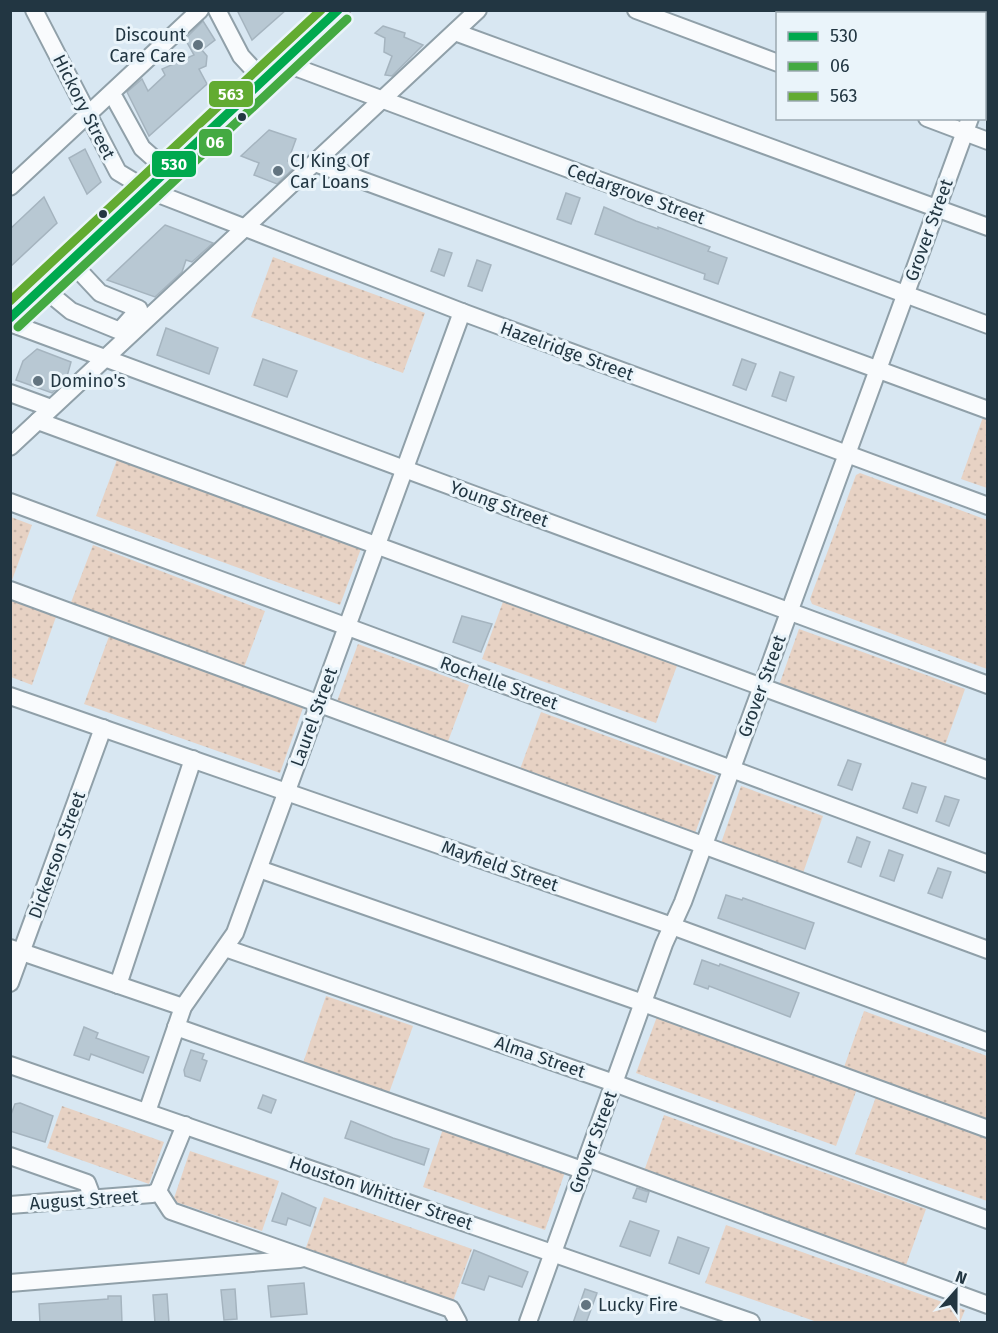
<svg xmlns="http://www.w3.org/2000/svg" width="998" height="1333" font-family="'Fira Sans',sans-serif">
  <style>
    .grass { fill: url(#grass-dots) }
    .building { fill: #b8c8d3; stroke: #a5b4bf; stroke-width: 1.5 }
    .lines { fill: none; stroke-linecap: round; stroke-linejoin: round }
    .minor-casing { stroke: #90a0a9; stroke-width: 20 }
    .major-casing { stroke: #b2abb7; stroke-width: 24 }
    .minor { stroke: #f9fbfd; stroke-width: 16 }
    .major { stroke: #efe8ee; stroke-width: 21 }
    .bus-1-casing { stroke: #eaf4fa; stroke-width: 14 }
    .bus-2-casing { stroke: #eaf4fa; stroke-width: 14 }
    .bus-3-casing { stroke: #eaf4fa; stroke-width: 14 }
    .bus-1 { stroke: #00a94e; stroke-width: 9 }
    .bus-2 { stroke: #44aa42; stroke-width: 9 }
    .bus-3 { stroke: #62ab31; stroke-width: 9 }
    .poi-dot { fill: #627480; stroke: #eaf4fa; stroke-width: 2 }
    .bus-dot { fill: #223642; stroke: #eaf4fa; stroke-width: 2 }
    .labels { text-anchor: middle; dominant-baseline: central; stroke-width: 6; stroke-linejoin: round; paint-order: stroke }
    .poi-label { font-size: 18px; fill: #223642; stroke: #eaf4fa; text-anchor: start }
    .street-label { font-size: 18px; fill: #223642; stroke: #eaf4fa }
    .line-badge { stroke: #eaf4fa; stroke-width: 2 }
    .badge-label { font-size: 16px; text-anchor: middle; font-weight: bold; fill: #fff }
  </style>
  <defs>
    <pattern id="grass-dots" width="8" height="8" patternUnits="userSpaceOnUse" patternTransform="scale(1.5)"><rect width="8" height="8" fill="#e7d2c4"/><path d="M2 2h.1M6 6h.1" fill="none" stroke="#c6b5aa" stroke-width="1.8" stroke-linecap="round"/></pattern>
  </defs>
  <rect width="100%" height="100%" fill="#d8e7f2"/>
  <!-- grass -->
  <g class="grass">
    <polygon points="273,257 425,313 403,373 251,317"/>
    <polygon points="983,417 987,418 987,488 961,479"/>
    <polygon points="118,457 362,546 340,605 96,516"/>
    <polygon points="860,473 987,520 987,669 812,604 810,599 856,475"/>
    <polygon points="11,517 32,525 11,583"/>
    <polygon points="93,545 265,611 243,670 70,605"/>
    <polygon points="10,597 57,614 32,685 11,677"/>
    <polygon points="504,599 678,663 656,723 482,659"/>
    <polygon points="799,629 965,689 944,748 778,688"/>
    <polygon points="111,631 304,705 280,773 84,704"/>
    <polygon points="358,644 469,685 447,744 336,704"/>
    <polygon points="541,712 716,776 694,836 519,772"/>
    <polygon points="741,786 823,816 802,876 720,846"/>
    <polygon points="326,996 413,1026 389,1093 303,1063"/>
    <polygon points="864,1011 987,1056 987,1123 843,1070"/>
    <polygon points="658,1014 858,1086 836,1146 636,1073"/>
    <polygon points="877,1094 987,1134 987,1201 855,1154"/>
    <polygon points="62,1106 164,1142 149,1184 47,1148"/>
    <polygon points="664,1115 926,1209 905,1268 643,1174"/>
    <polygon points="444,1126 566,1169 545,1230 423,1187"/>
    <polygon points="190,1151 279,1181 262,1231 173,1201"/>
    <polygon points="324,1197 472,1249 452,1304 304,1253"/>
    <polygon points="726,1225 965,1310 960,1322 817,1322 705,1283"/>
  </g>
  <!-- building -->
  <g class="building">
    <polygon points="237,10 286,10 252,40"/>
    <polygon points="203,21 215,40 202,50 207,56 206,66 199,69 207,84 149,136 127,92 142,79 148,91 165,75 162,69 194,55 185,39"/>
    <polygon points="383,26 405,33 404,37 423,45 392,76 385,75 392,56 384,52 385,38 375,33"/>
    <polygon points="269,130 296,139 288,161 298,164 277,184 254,175 259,163 241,156"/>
    <polygon points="85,149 101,182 87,194 69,158"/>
    <polygon points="566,193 580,198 571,224 557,219"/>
    <polygon points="44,197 57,223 10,267 10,229"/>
    <polygon points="604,207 636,221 658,229 658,227 710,247 708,251 727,258 718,284 704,279 705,274 595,234"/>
    <polygon points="165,225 213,243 192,262 186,260 182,272 155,297 107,280"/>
    <polygon points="439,249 452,253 444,276 431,271"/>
    <polygon points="477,260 491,265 482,291 468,286"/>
    <polygon points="166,328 218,348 209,374 157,355"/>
    <polygon points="37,349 71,362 66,380 52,393 16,380 23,361"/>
    <polygon points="263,359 297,371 287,397 254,385"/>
    <polygon points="742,359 756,364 746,390 733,385"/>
    <polygon points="780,372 794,377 786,401 772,396"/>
    <polygon points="462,616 492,624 481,652 453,642"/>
    <polygon points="848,760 861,764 852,790 838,785"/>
    <polygon points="912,783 926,787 917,813 903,808"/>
    <polygon points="945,796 959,800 949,826 936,821"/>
    <polygon points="857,837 870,842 861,867 848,862"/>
    <polygon points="889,850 903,855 894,881 880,876"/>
    <polygon points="938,868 951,872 942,898 928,893"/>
    <polygon points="726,895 742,900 743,898 814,923 805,949 718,918"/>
    <polygon points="702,960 719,966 720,964 799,993 790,1017 709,986 708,989 694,984"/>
    <polygon points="84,1027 98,1033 96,1038 149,1057 143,1073 91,1054 89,1060 74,1055"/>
    <polygon points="191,1050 204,1054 202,1059 207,1061 200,1081 185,1076 184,1070"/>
    <polygon points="263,1095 276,1100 271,1113 258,1108"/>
    <polygon points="20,1103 53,1116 45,1142 10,1131 10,1117 15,1104"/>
    <polygon points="351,1121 393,1138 429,1149 424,1165 345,1138"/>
    <polygon points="637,1188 649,1192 646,1202 633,1198"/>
    <polygon points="282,1193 316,1208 310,1226 288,1218 286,1225 272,1221"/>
    <polygon points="630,1221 659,1231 650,1256 620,1246"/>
    <polygon points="678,1237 709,1248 699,1274 669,1263"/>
    <polygon points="474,1250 528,1272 522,1287 489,1276 484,1290 462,1283"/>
    <polygon points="304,1283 307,1314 271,1317 268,1286"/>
    <polygon points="235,1289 237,1319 224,1320 221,1290"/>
    <polygon points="585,1289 597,1293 586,1323 573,1323"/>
    <polygon points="167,1294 169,1323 155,1323 153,1295"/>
    <polygon points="108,1296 121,1296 122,1323 40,1323 39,1304 108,1299"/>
  </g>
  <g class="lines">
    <defs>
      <g id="minor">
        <polyline points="34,10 118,172 148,190 462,312 988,506"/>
        <polyline points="217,10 241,56 264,81"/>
        <polyline points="636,10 778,63"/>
        <polyline points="455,32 988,227"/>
        <polyline points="284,63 988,325"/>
        <polyline points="984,77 988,69"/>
        <polyline points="115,99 142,148 168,171"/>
        <polyline points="927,118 988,141"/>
        <polyline points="315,163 988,410"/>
        <polyline points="10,187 200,10"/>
        <polyline points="71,262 100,293 139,309 123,327"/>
        <polyline points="43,288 71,311 120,331"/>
        <polyline points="10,323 988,685"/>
        <polyline points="10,393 51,408"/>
        <polyline points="38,421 988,770"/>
        <polyline points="10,447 478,10"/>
        <polyline points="10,502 988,864"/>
        <polyline points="10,590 988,950"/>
        <polyline points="10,696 672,926 988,1042"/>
        <polyline points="259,869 643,1003 988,1129"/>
        <polyline points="10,948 183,1007"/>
        <polyline points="225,948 614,1083 988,1220"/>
        <polyline points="10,983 103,728"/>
        <polyline points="118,985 193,759"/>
        <polyline points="176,1027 582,1170"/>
        <polyline points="10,1065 751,1322"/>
        <polyline points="147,1112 183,1007 235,933 462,312"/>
        <polyline points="10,1156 87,1183 93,1199"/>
        <polyline points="587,1158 988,1305"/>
        <polyline points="158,1191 171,1211 451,1309 458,1322"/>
        <polyline points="10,1205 152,1194 158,1191 185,1125"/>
        <polyline points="10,1283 300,1259"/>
        <polyline points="528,1322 664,944 683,902 970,118"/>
      </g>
      <polyline id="major" points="10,318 339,10"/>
    </defs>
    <!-- minor casing -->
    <use href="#minor" class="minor-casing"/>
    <!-- major casing -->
    <use href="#major" class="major-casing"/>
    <!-- minor -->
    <use href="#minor" class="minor"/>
    <!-- major -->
    <use href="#major" class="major"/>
    <defs>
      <polyline id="bus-1" points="10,318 338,10"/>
      <polyline id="bus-2" points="18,327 347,19"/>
      <polyline id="bus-3" points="10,301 321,10"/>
    </defs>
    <!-- bus-1 casing -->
    <use href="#bus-1" class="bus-1-casing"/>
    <!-- bus-2 casing -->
    <use href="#bus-2" class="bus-2-casing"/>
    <!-- bus-3 casing -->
    <use href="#bus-3" class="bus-3-casing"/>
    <!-- bus-1 -->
    <use href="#bus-1" class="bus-1"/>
    <!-- bus-2 -->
    <use href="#bus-2" class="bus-2"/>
    <!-- bus-3 -->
    <use href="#bus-3" class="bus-3"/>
  </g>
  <!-- markers -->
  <g class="poi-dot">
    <circle cx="198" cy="45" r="6"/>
    <circle cx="278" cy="171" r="6"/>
    <circle cx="38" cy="381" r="6"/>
    <circle cx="586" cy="1305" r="6"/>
  </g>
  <g class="bus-dot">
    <circle cx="242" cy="117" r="5"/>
    <circle cx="103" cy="214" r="5"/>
  </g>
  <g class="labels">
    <!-- poi labels -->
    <g class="poi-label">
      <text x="186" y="35" text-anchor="end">Discount<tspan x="186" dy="21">Care Care</tspan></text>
      <text x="290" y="161">CJ King Of<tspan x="290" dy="21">Car Loans</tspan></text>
      <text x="50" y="381">Domino's</text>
      <text x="598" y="1305">Lucky Fire</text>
    </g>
    <!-- street labels -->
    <g class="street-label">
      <text transform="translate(84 107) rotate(63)">Hickory Street</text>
      <text transform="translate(636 194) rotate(20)">Cedargrove Street</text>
      <text transform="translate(929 230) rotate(-70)">Grover Street</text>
      <text transform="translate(567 351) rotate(20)">Hazelridge Street</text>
      <text transform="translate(499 504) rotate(20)">Young Street</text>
      <text transform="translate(499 683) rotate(20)">Rochelle Street</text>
      <text transform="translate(762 686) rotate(-70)">Grover Street</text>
      <text transform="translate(314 717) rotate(-70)">Laurel Street</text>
      <text transform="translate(57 855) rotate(-70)">Dickerson Street</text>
      <text transform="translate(500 866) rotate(19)">Mayfield Street</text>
      <text transform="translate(540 1057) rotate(19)">Alma Street</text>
      <text transform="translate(593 1142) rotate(-70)">Grover Street</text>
      <text transform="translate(381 1193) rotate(19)">Houston Whittier Street</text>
      <text transform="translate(84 1200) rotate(-4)">August Street</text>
    </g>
  </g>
  <g class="line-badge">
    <rect x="208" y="80" width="46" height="28" rx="6" fill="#62ab31"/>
    <rect x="198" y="128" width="35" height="29" rx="6" fill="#44aa42"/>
    <rect x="151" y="150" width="46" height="28" rx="6" fill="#00a94e"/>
  </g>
  <g class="badge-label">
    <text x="231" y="100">563</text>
    <text x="215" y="148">06</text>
    <text x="174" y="170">530</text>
  </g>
  <!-- border -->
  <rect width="998" height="1333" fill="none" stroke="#223642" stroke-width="24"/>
  <!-- legend -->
  <rect x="776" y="12" width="210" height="108" fill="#eaf4fa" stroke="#9aa8b0" stroke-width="1.5"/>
  <rect x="788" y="32" width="30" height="9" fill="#00a94e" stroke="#9aa8b0" stroke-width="1.5"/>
  <text x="830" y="42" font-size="18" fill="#223642">530</text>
  <rect x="788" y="62" width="30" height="9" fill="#44aa42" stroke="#9aa8b0" stroke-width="1.5"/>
  <text x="830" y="72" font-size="18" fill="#223642">06</text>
  <rect x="788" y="92" width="30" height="9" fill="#62ab31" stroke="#9aa8b0" stroke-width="1.5"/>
  <text x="830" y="102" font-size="18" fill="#223642">563</text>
  <!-- north arrow -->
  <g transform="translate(956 1291) rotate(21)" stroke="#eaf4fa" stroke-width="4.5" paint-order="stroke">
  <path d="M0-4.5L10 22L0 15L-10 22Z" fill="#223642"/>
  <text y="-9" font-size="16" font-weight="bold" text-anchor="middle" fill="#223642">N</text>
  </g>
</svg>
